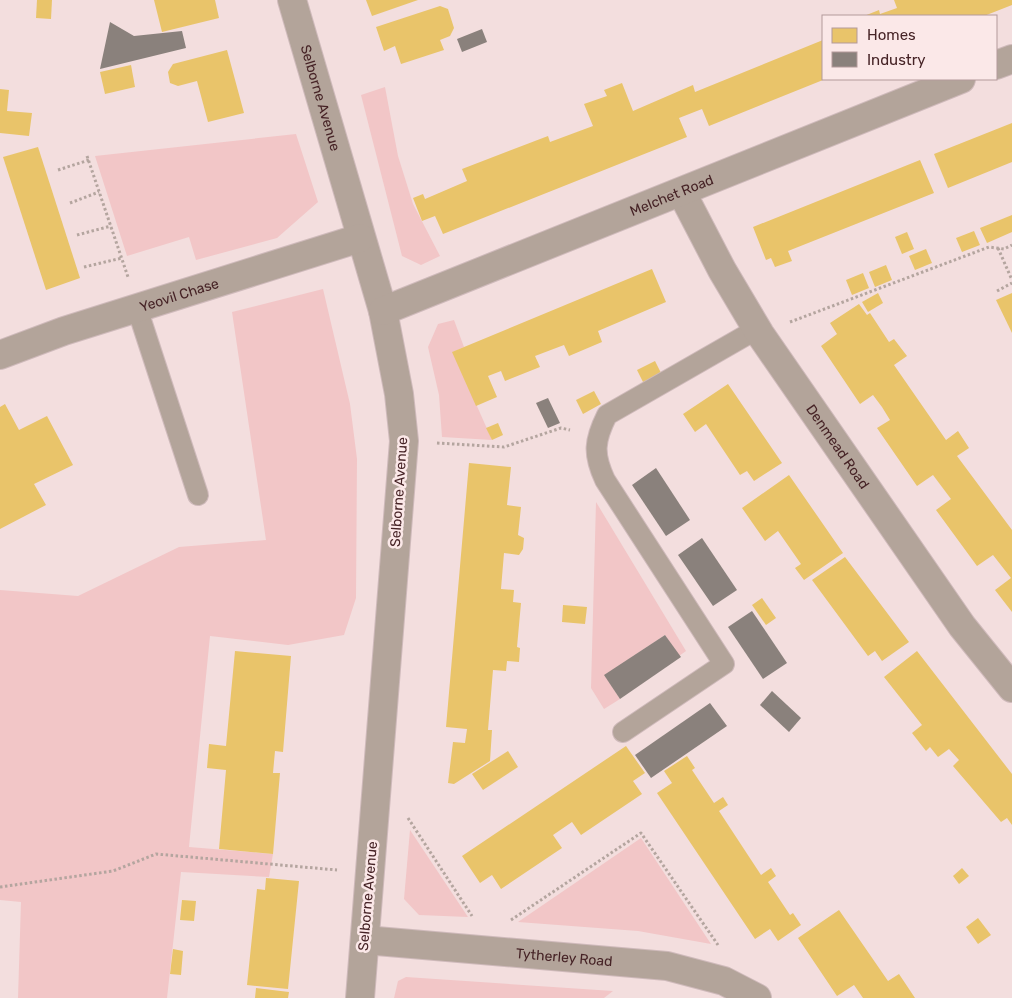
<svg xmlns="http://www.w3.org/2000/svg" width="1012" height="998" font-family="Rubik,sans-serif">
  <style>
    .green { fill: #f2c6c7 }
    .homes { fill: #e9c46a }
    .industry { fill: #8a817c }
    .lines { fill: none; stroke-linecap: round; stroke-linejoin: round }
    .service-casing { stroke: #cfbabb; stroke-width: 22 }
    .minor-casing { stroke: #cfbabb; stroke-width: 30 }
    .path { stroke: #b4a59f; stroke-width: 3; stroke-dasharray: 2.5 2.5; stroke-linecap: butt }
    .service { stroke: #b3a49a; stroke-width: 20 }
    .minor { stroke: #b3a49a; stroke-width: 28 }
    .labels { text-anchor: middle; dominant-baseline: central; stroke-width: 5; stroke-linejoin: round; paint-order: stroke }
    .street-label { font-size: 14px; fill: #462326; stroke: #fbe8e8 }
  </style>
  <rect width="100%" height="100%" fill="#f3dede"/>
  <!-- green -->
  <g class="green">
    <polygon points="385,87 398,156 413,204 440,256 421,265 402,256 361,95"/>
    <polygon points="296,134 318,202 277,238 196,260 189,237 127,256 95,156"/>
    <polygon points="323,289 350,404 357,459 356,598 344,635 288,645 210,636 189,847 273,854 269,877 181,872 167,998 18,998 21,902 0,900 0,590 78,596 179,547 266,540 232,312"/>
    <polygon points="454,320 464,347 453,352 492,440 442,437 439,395 428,347 438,324"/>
    <polygon points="596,502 686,651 679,656 665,635 605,675 620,699 604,709 591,688"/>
    <polygon points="410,830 468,917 419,915 404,899"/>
    <polygon points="641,838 711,944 638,931 518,922"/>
    <polygon points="406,977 613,991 604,998 394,998 398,981"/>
  </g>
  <!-- homes -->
  <g class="homes">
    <polygon points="37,0 52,0 51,19 36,18"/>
    <polygon points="154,0 215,0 219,18 162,32"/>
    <polygon points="366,0 418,0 372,16"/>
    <polygon points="894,0 1012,0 1012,5 984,16 864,16 879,10 880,14 897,8"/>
    <polygon points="440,6 448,9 454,28 450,36 440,40 444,50 401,64 395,46 384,51 376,27"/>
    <polygon points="823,40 823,80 709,126 702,109 679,118 687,137 443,234 435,216 422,221 413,198 423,194 425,199 467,181 462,169 548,136 550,142 593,126 584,104 607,96 604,90 622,83 633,111 693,85 695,92"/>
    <polygon points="227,50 244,113 208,122 197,81 178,86 170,83 168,72 173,64"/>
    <polygon points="131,65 135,87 105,94 100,72"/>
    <polygon points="0,89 9,90 7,111 32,113 29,136 0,133"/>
    <polygon points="1012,123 1012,162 948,188 934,154"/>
    <polygon points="38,147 80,278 46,290 3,157"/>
    <polygon points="920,160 934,193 788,251 792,261 775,267 771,258 766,260 753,227"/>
    <polygon points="1012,215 1012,232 987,243 980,228"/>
    <polygon points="974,231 980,245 962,252 956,238"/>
    <polygon points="907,232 914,249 902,254 895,237"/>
    <polygon points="926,249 932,263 915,270 909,256"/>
    <polygon points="886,265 892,280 875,287 869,272"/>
    <polygon points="652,269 666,302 598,331 602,342 569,356 564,345 535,356 540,367 505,381 501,371 488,376 497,397 476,406 452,352"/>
    <polygon points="863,273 869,288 852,295 846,280"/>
    <polygon points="878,293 883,303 868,312 862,302"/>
    <polygon points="1012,293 1012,333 996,300"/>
    <polygon points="859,304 867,315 870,313 889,342 894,339 907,356 894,365 946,440 958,431 969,448 957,456 1012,530 1012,612 995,590 1011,578 993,555 977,566 936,510 951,499 933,475 917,486 877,428 890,420 882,407 873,395 860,404 821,346 837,334 830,323"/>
    <polygon points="655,361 662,375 644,384 637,370"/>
    <polygon points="728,384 782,463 754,481 747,471 740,475 706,424 695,432 683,414"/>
    <polygon points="594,391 601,404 583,414 576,400"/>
    <polygon points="5,404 19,430 47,416 73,465 34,484 46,505 0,529 0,407"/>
    <polygon points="498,423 503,435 492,440 486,428"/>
    <polygon points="469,463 511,467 507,505 521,507 518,535 524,538 523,549 519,555 504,553 501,589 514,590 513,602 521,603 517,647 520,648 519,662 507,661 506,671 493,670 488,730 492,730 490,761 454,784 448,783 453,742 465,743 467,729 446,727"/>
    <polygon points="789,475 843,553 804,580 795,568 801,564 778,531 765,541 742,508"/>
    <polygon points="845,557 909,642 882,661 875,651 868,656 812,580"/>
    <polygon points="762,598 776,618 766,625 752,605"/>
    <polygon points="563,605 587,607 585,624 562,622"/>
    <polygon points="235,651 291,656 283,752 275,751 273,773 280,773 273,854 219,849 226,770 207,768 209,744 226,746"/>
    <polygon points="917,651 1012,774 1012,825 1007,818 1001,822 953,766 959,760 949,749 938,757 930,747 926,751 912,733 922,725 884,677"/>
    <polygon points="626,746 645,773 633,781 642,794 581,835 572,822 553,835 562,848 501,889 492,875 480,883 462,856"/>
    <polygon points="508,751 518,767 483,790 472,774"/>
    <polygon points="687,756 695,768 692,770 714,803 723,797 728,805 719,811 761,875 771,868 776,876 768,882 790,915 793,913 801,925 778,941 770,929 755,939 657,793 672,783 664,771"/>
    <polygon points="962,868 969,876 959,884 953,876"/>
    <polygon points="266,878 299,881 288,989 247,985 257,889 265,890"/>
    <polygon points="182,900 196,901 194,921 180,920"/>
    <polygon points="839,910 888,981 899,974 915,998 863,998 854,985 837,996 798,938"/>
    <polygon points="978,918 991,935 978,944 966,927"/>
    <polygon points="173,949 183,951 181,975 170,974"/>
    <polygon points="256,988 289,992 288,998 255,998"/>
  </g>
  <!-- industry -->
  <g class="industry">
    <polygon points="110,22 134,36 182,31 186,48 100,69"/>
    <polygon points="482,29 487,42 462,52 457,39"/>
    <polygon points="548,398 560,423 548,428 536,403"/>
    <polygon points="656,468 690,520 666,536 632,485"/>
    <polygon points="702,538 737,590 713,606 678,555"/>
    <polygon points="752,611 787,663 763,679 728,627"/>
    <polygon points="665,635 681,657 620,699 604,675"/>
    <polygon points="772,691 801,718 789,732 760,705"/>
    <polygon points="710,703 727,726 651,778 635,755"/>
  </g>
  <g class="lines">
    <defs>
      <g id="service">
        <polyline points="137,308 198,495"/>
        <path d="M623 732 724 664 605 480C593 454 594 441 607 415L757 329"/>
      </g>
      <g id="minor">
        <path id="s1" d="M292 0 383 311 399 394 404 441 360 998"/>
        <polyline points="996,65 1012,59"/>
        <path id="s2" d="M682 193 722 270 760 334 962 626 1012 688"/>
        <path id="s3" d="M383 311 961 79"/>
        <path id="s4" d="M0 355 64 331 360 238"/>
        <path id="s5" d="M365 940 667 966 724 981 757 998"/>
      </g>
    </defs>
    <!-- service casing -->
    <use href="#service" class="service-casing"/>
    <!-- minor casing -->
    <use href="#minor" class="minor-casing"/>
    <!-- path -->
    <g class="path">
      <polyline points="87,156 128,277"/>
      <polyline points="58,170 89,160"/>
      <polyline points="70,203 99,192"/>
      <polyline points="77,235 111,226"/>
      <polyline points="998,248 1012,280"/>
      <polyline points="84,267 122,258"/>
      <polyline points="997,291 1012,283"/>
      <polyline points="790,322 989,247 1004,249 1012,245"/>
      <polyline points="437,443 504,447 561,428 570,430"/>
      <polyline points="408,818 472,916"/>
      <polyline points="0,887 113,871 156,854 337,870"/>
      <polyline points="511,920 641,833 718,945"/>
    </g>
    <!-- service -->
    <use href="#service" class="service"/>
    <!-- minor -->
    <use href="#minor" class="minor"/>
  </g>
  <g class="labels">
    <!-- street labels -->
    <g class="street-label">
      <text stroke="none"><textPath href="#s1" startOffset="102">Selborne Avenue</textPath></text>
      <text stroke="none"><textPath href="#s3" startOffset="311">Melchet Road</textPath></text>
      <text stroke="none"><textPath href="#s4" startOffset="189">Yeovil Chase</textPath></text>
      <text stroke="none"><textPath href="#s2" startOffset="298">Denmead Road</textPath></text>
      <text transform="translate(399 492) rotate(-86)">Selborne Avenue</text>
      <text transform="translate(368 896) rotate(-85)">Selborne Avenue</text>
      <text stroke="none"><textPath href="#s5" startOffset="200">Tytherley Road</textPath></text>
    </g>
  </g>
  <!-- legend -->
  <rect x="822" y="15" width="175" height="65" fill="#fbe8e8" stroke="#b3999a"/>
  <rect x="832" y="28" width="25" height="15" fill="#e9c46a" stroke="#b3999a"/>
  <text x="867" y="40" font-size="15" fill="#462326">Homes</text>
  <rect x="832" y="52" width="25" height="15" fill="#8a817c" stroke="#b3999a"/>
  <text x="867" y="65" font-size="15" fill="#462326">Industry</text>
</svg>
